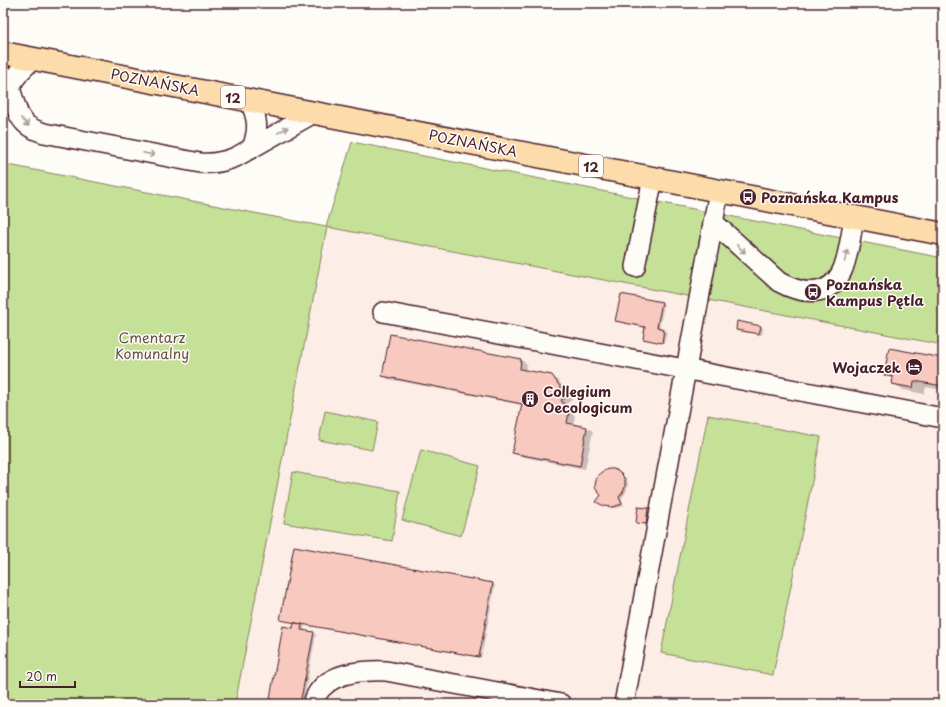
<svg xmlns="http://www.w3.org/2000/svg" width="946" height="707" font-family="'Playpen Sans',sans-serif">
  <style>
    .built { fill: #fcede6 }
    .green { fill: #c5e198; stroke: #888062 }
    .shadow { fill: #0003 }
    .building { fill: #f8c9bf; stroke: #4a1f2b }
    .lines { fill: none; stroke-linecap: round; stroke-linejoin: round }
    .minor-casing { stroke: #4a1f2b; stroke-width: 22 }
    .major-casing { stroke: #4a1f2b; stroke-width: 25 }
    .minor { stroke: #fdfcf7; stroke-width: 19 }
    .major { stroke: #fddcac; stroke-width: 22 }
    .oneway { stroke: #ac999b }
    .labels { text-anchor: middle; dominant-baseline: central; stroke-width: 3; stroke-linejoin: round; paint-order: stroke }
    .shield { fill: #fdfcf7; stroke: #806168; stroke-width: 1 }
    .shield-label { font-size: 13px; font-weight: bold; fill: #4a1f2b }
    .street-label { font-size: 14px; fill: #4a1f2b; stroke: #fdfcf7 }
    .poi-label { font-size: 14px; font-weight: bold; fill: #4a1f2b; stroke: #fdfcf7; text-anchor: start }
    .park-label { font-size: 14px; fill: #695046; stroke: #fdfcf7 }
  </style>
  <rect width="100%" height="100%" fill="#fdfcf7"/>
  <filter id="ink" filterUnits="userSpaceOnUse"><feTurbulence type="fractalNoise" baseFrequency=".025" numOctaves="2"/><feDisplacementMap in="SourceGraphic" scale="8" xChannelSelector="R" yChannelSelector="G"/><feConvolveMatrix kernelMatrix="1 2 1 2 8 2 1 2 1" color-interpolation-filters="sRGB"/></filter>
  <g filter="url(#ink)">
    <!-- built -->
    <polygon class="built" points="326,227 943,345 943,704 235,704"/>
    <!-- green -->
    <g class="green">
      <polygon points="352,142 943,258 943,345 327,227 235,704 3,704 3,164 326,227"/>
      <polygon points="325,411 378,422 372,450 319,440"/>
      <polygon points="708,415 821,437 773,675 661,653"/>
      <polygon points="421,450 480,466 461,536 402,520"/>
      <polygon points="293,472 400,491 392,541 284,523"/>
    </g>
    <!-- shadow -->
    <g class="shadow">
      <polygon points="662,303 664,304 659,329 667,331 664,343 644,339 646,328 616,321"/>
      <polygon points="738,322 761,327 763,328 762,335 740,331 737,330"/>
      <polygon points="391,335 521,360 527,364 525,371 552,376 558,380 572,400 566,404 575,416 573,425 587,428 593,431 585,469 519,456 513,453 523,405 388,379 383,376"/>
      <polygon points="943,359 943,390 926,387 924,394 904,390 893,384 894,380 885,375"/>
      <polygon points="619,473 626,478 628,483 627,489 625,494 621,498 624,506 617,508 607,507 598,502"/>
      <polygon points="639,508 650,511 648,525 637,522"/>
      <polygon points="492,584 495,585 481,658 305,625 304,631 316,634 303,704 270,704 295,623 281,620"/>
    </g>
    <!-- building -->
    <g class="building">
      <polygon points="621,294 662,302 657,327 664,329 662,343 643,339 645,327 615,321"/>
      <polygon points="737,321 761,326 759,334 736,330"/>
      <polygon points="390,334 521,359 520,369 552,375 567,397 561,400 569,412 567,423 587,427 580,466 512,453 522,404 382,376"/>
      <polygon points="889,348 943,358 943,386 914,381 913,388 892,384 893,377 884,375"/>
      <polygon points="608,469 614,469 619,472 623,476 625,481 625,487 623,492 619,497 622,504 613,507 604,506 596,502 601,495 597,491 595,486 596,480 598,475 603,471"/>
      <polygon points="638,507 648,508 646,524 636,523"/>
      <polygon points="294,546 493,583 479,657 280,620"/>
      <polygon points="294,623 302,624 301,630 314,632 300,704 269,704 283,626 293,628"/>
    </g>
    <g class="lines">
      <defs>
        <g id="minor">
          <path d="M3 75C5 79 7 82 9 86 15 99 15 114 26 124 31 129 38 131 44 133L200 163C213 164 224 162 236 157L314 113"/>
          <path d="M10 87C16 75 23 67 34 59"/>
          <path d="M249 100C258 118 259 129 252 148"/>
          <path d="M713 222 779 282C801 294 829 299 842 271 849 255 851 235 854 217"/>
          <polyline points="635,267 653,178"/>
          <polyline points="383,312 943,418"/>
          <path d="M313 704C321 673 359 670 386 671L561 704"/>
          <polyline points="624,704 719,191"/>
        </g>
        <polyline id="major" points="3,53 943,234"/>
      </defs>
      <!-- minor casing -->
      <use href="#minor" class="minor-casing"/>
      <!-- major casing -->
      <use href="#major" class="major-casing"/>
      <!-- minor -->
      <use href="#minor" class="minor"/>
      <!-- major -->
      <use href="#major" class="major"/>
    </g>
    <!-- one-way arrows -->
    <defs><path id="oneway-shaft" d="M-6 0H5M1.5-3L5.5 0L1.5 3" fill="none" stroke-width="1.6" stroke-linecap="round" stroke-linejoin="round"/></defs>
    <g class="oneway">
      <use href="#oneway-shaft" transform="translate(25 122) rotate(46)"/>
      <use href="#oneway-shaft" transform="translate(283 130) rotate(-30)"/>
      <use href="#oneway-shaft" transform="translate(149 154) rotate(11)"/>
      <use href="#oneway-shaft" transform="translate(741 249) rotate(43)"/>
      <use href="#oneway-shaft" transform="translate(846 256) rotate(-76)"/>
    </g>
  </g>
  <!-- icons -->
  <defs>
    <symbol id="bus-disc" viewBox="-11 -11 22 22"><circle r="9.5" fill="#4a1f2b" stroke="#fdfcf7"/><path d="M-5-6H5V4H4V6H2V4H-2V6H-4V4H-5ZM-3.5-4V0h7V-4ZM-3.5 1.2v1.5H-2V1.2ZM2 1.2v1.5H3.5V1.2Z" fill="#fff"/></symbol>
    <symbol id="hotel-disc" viewBox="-11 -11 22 22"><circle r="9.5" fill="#4a1f2b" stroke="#fdfcf7"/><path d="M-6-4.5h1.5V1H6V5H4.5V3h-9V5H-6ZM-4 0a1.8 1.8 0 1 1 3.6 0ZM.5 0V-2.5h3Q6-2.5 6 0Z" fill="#fff"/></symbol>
    <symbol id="building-disc" viewBox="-11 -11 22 22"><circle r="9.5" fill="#4a1f2b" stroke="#fdfcf7"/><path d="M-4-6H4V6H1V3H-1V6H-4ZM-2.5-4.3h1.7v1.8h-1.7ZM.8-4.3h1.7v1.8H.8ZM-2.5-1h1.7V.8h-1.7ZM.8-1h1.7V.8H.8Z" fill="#fff"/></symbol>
  </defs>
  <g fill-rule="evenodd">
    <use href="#bus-disc" x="738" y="187" width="20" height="20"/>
    <use href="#bus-disc" x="803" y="282" width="20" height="20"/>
    <use href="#hotel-disc" x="904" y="357" width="20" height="20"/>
    <use href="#building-disc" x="520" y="389" width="20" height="20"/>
  </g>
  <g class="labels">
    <!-- shield labels -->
    <g class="shield">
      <rect x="221" y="86" width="24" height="22" rx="3"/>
      <rect x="579" y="155" width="24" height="22" rx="3"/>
    </g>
    <g class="shield-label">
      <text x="233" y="97">12</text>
      <text x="591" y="166">12</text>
    </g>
    <!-- street labels -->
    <g class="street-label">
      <text transform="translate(155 82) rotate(11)">POZNAŃSKA</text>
      <text transform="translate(473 143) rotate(11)">POZNAŃSKA</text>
    </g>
    <!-- poi labels -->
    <g class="poi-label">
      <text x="761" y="197">Poznańska Kampus</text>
      <text x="826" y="284">Poznańska<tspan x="826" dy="16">Kampus Pętla</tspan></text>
      <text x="901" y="367" text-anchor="end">Wojaczek</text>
      <text x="543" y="391">Collegium<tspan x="543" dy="16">Oecologicum</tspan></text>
    </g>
    <!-- park labels -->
    <g class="park-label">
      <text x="152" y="337">Cmentarz<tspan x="152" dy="16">Komunalny</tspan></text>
    </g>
  </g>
  <!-- margin -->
  <rect width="946" height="707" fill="none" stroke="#fdfcf7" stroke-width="16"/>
  <rect x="8" y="8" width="930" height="691" fill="none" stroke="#4a1f2b" stroke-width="1.5" filter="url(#ink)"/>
  <!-- scale -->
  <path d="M20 681v6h55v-6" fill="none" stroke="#4a1f2b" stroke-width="2"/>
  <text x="26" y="681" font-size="12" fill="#4a1f2b" stroke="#fdfcf7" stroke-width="3" paint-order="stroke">20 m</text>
</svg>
